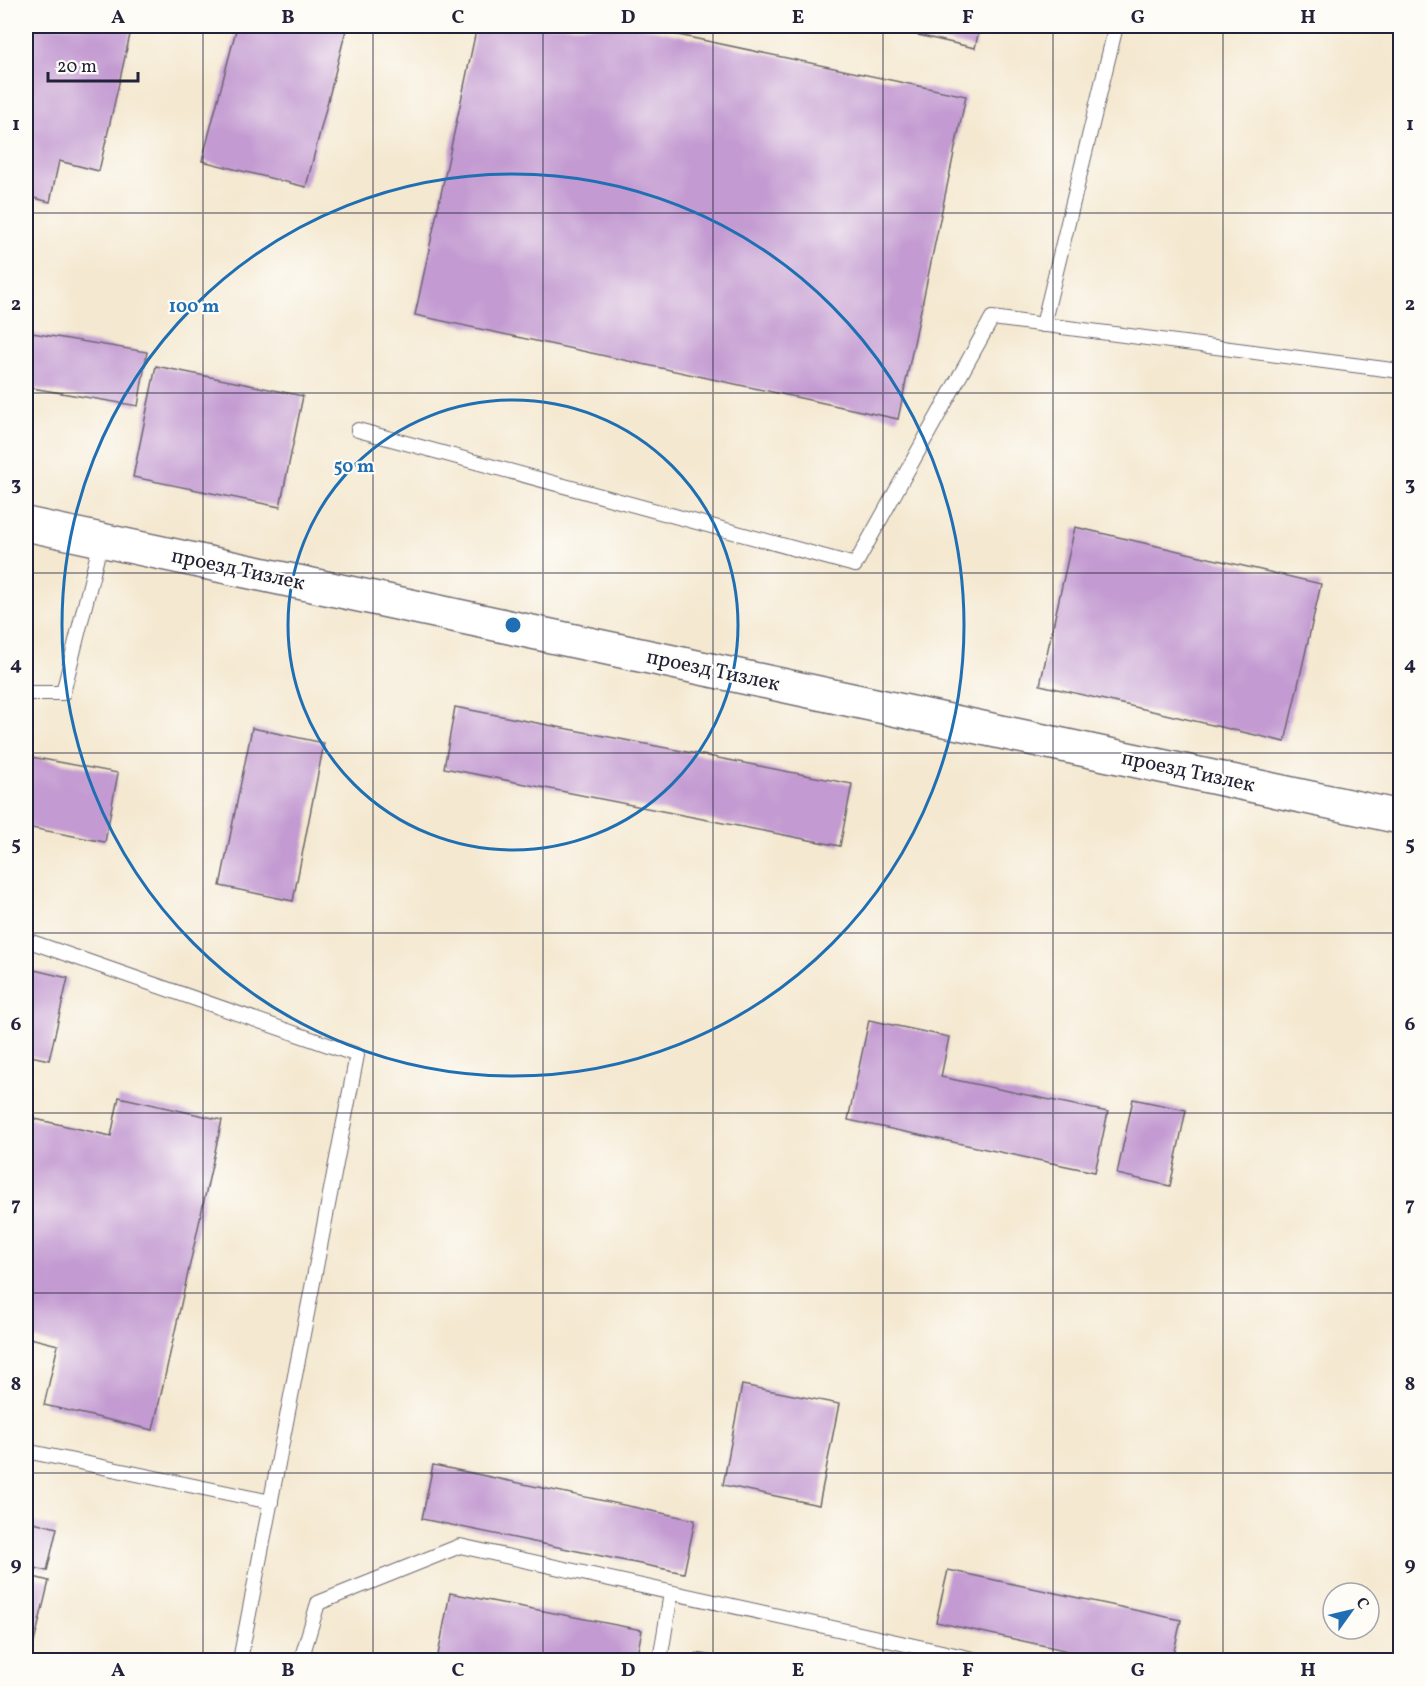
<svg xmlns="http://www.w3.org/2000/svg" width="1426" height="1686" font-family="Vollkorn,serif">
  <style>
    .building { fill: #c39ad1 }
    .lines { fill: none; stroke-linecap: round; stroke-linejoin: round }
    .lane-casing { stroke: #6c676f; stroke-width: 16 }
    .secondary-casing { stroke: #6c676f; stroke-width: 36 }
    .lane { stroke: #fff; stroke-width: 14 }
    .secondary { stroke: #fff; stroke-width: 33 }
    .grid { fill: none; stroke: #22223b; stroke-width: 1.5; stroke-opacity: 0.55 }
    .ring { fill: none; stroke: #1f6fb2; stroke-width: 3 }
    .labels { text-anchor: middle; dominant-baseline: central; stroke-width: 4.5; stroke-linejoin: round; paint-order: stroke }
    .street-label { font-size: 21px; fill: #22223b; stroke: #fdfcf7 }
    .centre { fill: #1f6fb2; stroke: #fdfcf7; stroke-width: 3 }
    .ring-label { font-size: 18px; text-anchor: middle; font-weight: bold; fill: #1f6fb2; stroke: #fdfcf7; stroke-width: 4.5; stroke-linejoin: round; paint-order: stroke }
    .neatline { fill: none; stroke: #22223b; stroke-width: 2 }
    .grid-label { font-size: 20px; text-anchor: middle; font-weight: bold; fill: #22223b }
  </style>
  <rect width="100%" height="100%" fill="#fdfcf7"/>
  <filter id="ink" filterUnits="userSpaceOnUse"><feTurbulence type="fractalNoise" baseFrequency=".0167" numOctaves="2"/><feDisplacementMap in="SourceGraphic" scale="12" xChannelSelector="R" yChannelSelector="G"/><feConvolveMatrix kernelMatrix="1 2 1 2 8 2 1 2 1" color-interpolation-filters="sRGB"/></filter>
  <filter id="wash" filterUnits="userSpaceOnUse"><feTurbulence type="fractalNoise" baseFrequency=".008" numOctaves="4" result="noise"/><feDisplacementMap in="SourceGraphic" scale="24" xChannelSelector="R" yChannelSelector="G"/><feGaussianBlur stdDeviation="1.35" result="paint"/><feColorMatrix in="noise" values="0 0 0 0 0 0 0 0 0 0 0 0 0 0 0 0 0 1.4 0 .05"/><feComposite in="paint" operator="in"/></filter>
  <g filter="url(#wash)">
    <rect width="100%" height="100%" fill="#f4e8d0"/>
    <g id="blocks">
      <!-- building -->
      <g class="building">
        <polygon points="26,26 132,26 99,171 59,161 50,202 26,196"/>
        <polygon points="237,26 347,26 306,187 202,161"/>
        <polygon points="477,26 636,26 966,96 898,419 415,315"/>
        <polygon points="878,26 980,26 975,48"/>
        <polygon points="26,332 147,352 138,406 26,387"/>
        <polygon points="156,366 303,396 280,507 133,477"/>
        <polygon points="1075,527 1321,584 1285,742 1040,685"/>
        <polygon points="455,707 852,784 840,846 444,768"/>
        <polygon points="252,728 324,743 293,901 220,886"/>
        <polygon points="26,756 118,773 105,842 26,827"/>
        <polygon points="26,968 68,978 49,1060 26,1055"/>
        <polygon points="869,1020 949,1037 941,1077 1108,1112 1095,1172 848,1120"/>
        <polygon points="119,1097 222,1120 153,1430 44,1405 58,1345 26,1337 26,1117 111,1136"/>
        <polygon points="1133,1099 1186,1110 1170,1186 1117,1174"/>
        <polygon points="742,1385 839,1404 819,1505 723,1485"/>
        <polygon points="433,1465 695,1520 684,1573 422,1519"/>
        <polygon points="26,1520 57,1528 47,1571 26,1566"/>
        <polygon points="948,1570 1181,1620 1172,1660 1110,1660 936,1622"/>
        <polygon points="26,1575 49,1581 32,1651 26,1649"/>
        <polygon points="450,1593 642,1630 636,1660 437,1660"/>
        <polygon points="696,1653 730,1659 730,1660 695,1660"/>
      </g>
    </g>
  </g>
  <g filter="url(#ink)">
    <use href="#blocks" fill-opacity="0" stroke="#6c676f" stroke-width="1.5"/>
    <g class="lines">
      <defs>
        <g id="lane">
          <polyline points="1043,325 1116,26"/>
          <polyline points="358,430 855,565 992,318 1400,371"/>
          <polyline points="26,693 63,693 101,541"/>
          <polyline points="26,940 357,1055 240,1660"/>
          <polyline points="26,1451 271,1502"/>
          <polyline points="301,1660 318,1603 460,1546 978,1660"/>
          <polyline points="660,1660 671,1593"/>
        </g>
        <polyline id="secondary" points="26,524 1400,817"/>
      </defs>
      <!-- lane casing -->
      <use href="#lane" class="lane-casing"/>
      <!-- secondary casing -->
      <use href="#secondary" class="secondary-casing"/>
      <!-- lane -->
      <use href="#lane" class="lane"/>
      <!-- secondary -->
      <use href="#secondary" class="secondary"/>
    </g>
  </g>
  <!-- grid -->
  <path class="grid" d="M203 26V1660M373 26V1660M543 26V1660M713 26V1660M883 26V1660M1053 26V1660M1223 26V1660M26 213H1400M26 393H1400M26 573H1400M26 753H1400M26 933H1400M26 1113H1400M26 1293H1400M26 1473H1400"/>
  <!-- distance rings -->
  <g class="ring">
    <circle cx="513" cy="625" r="225"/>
    <circle cx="513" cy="625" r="451"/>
  </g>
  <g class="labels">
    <!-- street labels -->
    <g class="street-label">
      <text transform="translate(238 570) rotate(12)">проезд Тизлек</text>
      <text transform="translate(713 671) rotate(12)">проезд Тизлек</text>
      <text transform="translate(1188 772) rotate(12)">проезд Тизлек</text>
    </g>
  </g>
  <circle cx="513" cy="625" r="9" class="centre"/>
  <g class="ring-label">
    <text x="194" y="312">100 m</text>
    <text x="354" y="472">50 m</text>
  </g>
  <!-- margin -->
  <rect width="1426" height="1686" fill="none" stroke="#fdfcf7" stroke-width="66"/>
  <!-- north arrow -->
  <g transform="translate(1351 1611) rotate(56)"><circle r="28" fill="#fdfcf7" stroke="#a5a5ac" stroke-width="1.5"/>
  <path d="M0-4.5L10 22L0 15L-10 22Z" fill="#1f6fb2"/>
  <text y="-9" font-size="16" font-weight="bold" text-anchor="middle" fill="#22223b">С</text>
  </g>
  <!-- scale -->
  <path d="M48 72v9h90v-9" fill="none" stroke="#22223b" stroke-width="3"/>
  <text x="57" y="72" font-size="18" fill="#22223b" stroke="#fdfcf7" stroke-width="4.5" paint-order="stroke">20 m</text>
  <rect x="33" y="33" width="1360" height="1620" class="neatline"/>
  <g class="grid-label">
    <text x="118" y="23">A</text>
    <text x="288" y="23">B</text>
    <text x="458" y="23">C</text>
    <text x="628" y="23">D</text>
    <text x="798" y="23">E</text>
    <text x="968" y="23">F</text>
    <text x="1138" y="23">G</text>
    <text x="1308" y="23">H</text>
    <text x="16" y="130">1</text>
    <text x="1410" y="130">1</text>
    <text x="16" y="310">2</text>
    <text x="1410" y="310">2</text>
    <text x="16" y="490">3</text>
    <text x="1410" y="490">3</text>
    <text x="16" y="670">4</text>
    <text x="1410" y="670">4</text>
    <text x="16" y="850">5</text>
    <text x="1410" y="850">5</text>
    <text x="16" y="1030">6</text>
    <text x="1410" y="1030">6</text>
    <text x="16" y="1210">7</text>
    <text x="1410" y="1210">7</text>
    <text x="16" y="1390">8</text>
    <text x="1410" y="1390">8</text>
    <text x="16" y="1570">9</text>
    <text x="1410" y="1570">9</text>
    <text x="118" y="1676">A</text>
    <text x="288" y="1676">B</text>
    <text x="458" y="1676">C</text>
    <text x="628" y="1676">D</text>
    <text x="798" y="1676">E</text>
    <text x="968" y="1676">F</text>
    <text x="1138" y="1676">G</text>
    <text x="1308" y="1676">H</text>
  </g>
</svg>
